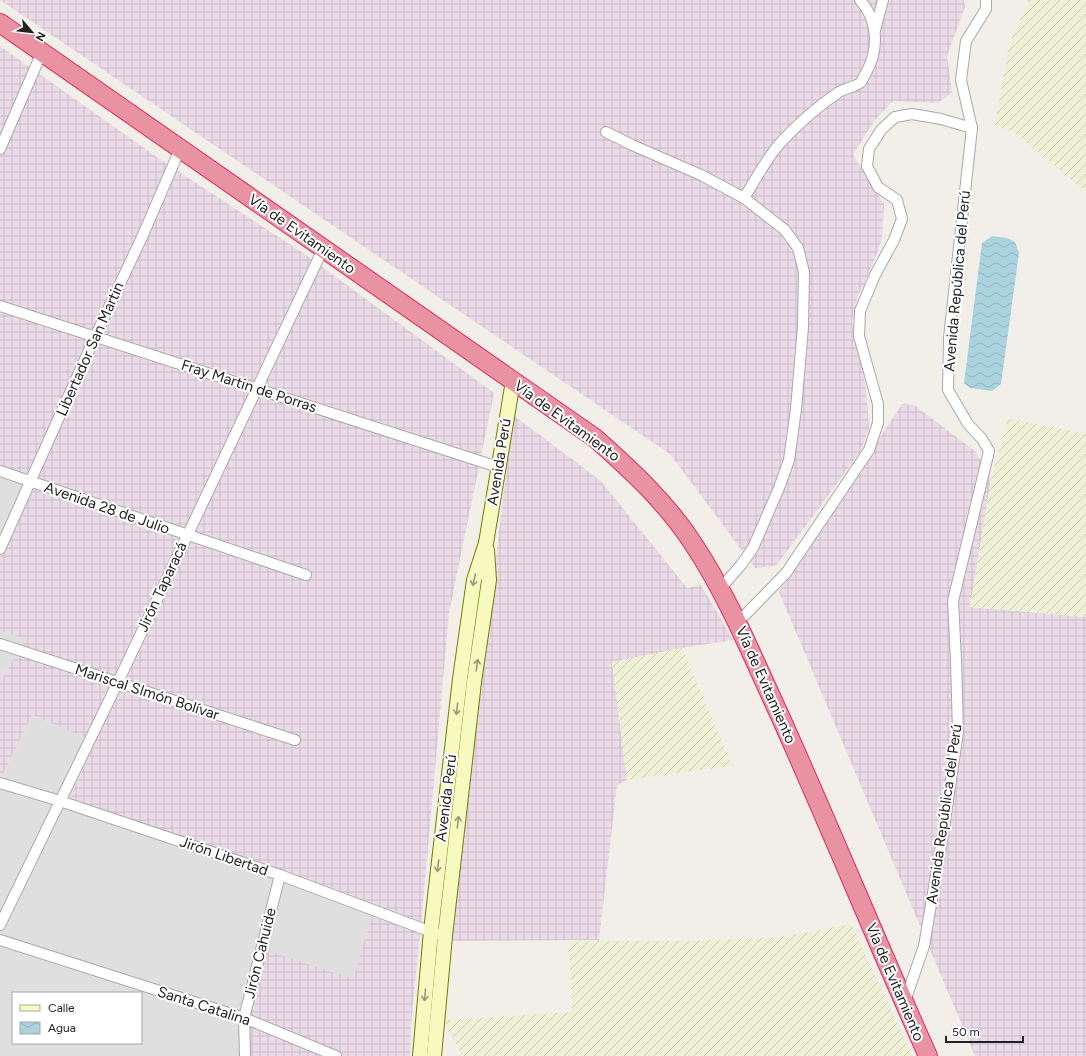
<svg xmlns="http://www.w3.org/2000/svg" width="1086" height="1056" font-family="Figtree,sans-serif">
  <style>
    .residential { fill: #e0dfdf; fill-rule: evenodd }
    .industrial { fill: url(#industrial-grid) }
    .farmland { fill: url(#farmland-furrows) }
    .water { fill: url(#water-waves) }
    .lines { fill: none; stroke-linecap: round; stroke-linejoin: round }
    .street-casing { stroke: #a9a9a9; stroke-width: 12 }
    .secondary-casing { stroke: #707d05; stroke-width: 16 }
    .highway-casing { stroke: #dc2a67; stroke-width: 20 }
    .street { stroke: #fff; stroke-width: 10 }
    .secondary { stroke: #f7fabf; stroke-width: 14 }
    .highway { stroke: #e892a2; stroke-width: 18 }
    .oneway { stroke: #979978 }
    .labels { text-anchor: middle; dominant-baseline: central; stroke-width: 4; stroke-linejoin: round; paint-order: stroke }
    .street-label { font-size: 15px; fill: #222; stroke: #fff }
  </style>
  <defs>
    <pattern id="industrial-grid" width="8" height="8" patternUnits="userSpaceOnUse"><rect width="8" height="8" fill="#ebdbe8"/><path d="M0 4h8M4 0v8" fill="none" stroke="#c9bcc7"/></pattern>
    <pattern id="farmland-furrows" width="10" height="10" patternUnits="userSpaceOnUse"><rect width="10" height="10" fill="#eef0d5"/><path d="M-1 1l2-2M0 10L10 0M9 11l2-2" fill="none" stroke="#ccceb7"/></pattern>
    <pattern id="water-waves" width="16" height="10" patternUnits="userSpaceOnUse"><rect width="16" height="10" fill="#aad3df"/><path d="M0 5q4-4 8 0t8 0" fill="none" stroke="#92b5bf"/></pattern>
  </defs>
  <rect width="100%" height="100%" fill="#f2efe9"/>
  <!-- residential -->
  <g class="residential">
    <polygon points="0,466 35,479 0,558"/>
    <polygon points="0,631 26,639 0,682"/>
    <path d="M32 715 95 742 70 798 375 905 353 979 245 1056H0V780ZM13 993H141V1043H13Z"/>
  </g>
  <!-- industrial -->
  <g class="industrial">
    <polygon points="0,0 964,0 965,7 947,56 952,92 938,103 893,101 874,121 853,155 884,204 882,240 865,283 858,295 852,322 866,387 869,428 861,451 776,566 755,568 670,454"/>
    <polygon points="0,46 161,160 306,255 494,393 449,613 422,915 411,1025 410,1056 245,1056 243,1016 262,949 353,979 375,905 70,798 95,742 32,715 0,780 0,682 26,639 0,631 0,558 35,479 0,466"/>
    <polygon points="902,404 914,405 975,451 991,479 970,607 1086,617 1086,1056 975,1056 779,592"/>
    <polygon points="513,415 601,481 687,588 701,585 733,640 682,648 612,662 627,780 617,785 599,940 447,941 485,649"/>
  </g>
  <!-- farmland -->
  <g class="farmland">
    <polygon points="1029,0 1086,0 1086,192 1015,133 995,125 1009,45"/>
    <polygon points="1008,418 1086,434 1086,617 970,607 991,479"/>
    <polygon points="682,648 732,766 627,780 612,662"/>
    <polygon points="851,924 913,1056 462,1056 444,1020 572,1012 569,941 689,941 782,937"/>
  </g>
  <!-- water -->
  <polygon class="water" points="992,236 1007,238 1015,242 1019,253 1001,384 992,391 970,388 964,383 982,243"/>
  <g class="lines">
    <defs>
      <g id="street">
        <polyline points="875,30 883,0"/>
        <polyline points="606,132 632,145 701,175 744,198 785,230 798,248 804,272 803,327 796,409 789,460 779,488 753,548 741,565 720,589"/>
        <polyline points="0,149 42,52"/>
        <path d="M744 198C756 179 766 159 781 142 798 124 818 106 839 92 845 88 856 87 861 82 863 79 865 74 867 71 879 48 878 20 860 0"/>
        <polyline points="0,306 498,467"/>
        <polyline points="0,471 306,575"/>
        <polyline points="0,549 95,337 143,235 180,149"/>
        <polyline points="737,619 745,615 786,573 869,450 878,423 878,404 859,336 860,311 875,275 894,240 902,219 897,200 878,187 867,166 869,149 881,130 895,117 912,114 941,119 972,128"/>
        <polyline points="0,644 295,740"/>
        <polyline points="0,783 60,801 280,875 437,934"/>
        <polyline points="0,925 118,682 323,249"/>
        <polyline points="0,940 244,1018 336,1056"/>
        <polyline points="904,1004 924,946 943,834 958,732 956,660 953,601 989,451 982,439 968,424 948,390 949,338 972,128 961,80 966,41 986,9 986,0"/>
        <polyline points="245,1056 244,1018 280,875"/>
      </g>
      <g id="secondary">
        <polyline points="420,1056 431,931 460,679 474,580 486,543 513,381"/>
        <polyline points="434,1056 445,936 474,682 489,580 487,550"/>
      </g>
      <path id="highway" d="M0 23 595 438C631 470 668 504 694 545 729 598 753 658 780 716 831 829 877 943 928 1056"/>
    </defs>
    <!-- street casing -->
    <use href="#street" class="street-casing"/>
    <!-- secondary casing -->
    <use href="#secondary" class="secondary-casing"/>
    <!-- highway casing -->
    <use href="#highway" class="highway-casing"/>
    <!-- street -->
    <use href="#street" class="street"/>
    <!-- secondary -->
    <use href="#secondary" class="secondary"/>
    <!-- highway -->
    <use href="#highway" class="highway"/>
  </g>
  <!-- one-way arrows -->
  <defs><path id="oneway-shaft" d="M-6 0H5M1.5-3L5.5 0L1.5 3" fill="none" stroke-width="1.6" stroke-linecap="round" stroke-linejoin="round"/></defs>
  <g class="oneway">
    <use href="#oneway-shaft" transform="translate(474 580) rotate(103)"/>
    <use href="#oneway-shaft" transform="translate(477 665) rotate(-82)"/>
    <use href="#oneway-shaft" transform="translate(457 709) rotate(97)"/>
    <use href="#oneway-shaft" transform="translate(458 822) rotate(-83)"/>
    <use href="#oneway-shaft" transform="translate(438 866) rotate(97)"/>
    <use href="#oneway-shaft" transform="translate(425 995) rotate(95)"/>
  </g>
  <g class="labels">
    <!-- street labels -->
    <g class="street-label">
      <text transform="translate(302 234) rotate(35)">Vía de Evitamiento</text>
      <text transform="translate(957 281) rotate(-85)">Avenida República del Perú</text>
      <text transform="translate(90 349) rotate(-66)">Libertador San Martin</text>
      <text transform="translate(249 386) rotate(18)">Fray Martin de Porras</text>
      <text transform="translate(567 421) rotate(36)">Vía de Evitamiento</text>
      <text transform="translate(499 462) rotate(-81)">Avenida Perú</text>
      <text transform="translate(107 508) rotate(19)">Avenida 28 de Julio</text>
      <text transform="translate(162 587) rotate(-65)">Jirón Taparacá</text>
      <text transform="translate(766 685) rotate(66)">Vía de Evitamiento</text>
      <text transform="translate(147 692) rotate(18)">Mariscal SImón Bolívar</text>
      <text transform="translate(446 798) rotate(-83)">Avenida Perú</text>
      <text transform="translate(944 814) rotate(-82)">Avenida República del Perú</text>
      <text transform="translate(224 856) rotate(19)">Jirón Libertad</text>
      <text transform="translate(260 953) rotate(-76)">Jirón Cahuide</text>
      <text transform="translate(895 982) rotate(67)">Vía de Evitamiento</text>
      <text transform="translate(204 1006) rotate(18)">Santa Catalina</text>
    </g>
  </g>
  <!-- legend -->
  <rect x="12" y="992" width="130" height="52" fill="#ffffff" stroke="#a7a7a7"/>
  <rect x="20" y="1005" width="20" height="6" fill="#f7fabf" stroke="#a7a7a7"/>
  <text x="48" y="1012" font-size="12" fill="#222222">Calle</text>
  <rect x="20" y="1022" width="20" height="12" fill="url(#water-waves)" stroke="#a7a7a7"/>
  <text x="48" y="1032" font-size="12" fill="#222222">Agua</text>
  <!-- north arrow -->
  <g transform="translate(32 32) rotate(118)" stroke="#ffffff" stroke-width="3" paint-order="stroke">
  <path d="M0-3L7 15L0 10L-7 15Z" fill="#222222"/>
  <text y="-6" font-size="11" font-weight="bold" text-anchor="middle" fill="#222222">N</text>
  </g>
  <!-- scale -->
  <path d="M946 1036v6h77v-6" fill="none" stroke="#222222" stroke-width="2"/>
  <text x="952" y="1036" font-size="12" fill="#222222" stroke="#ffffff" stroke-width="3" paint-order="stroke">50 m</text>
</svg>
